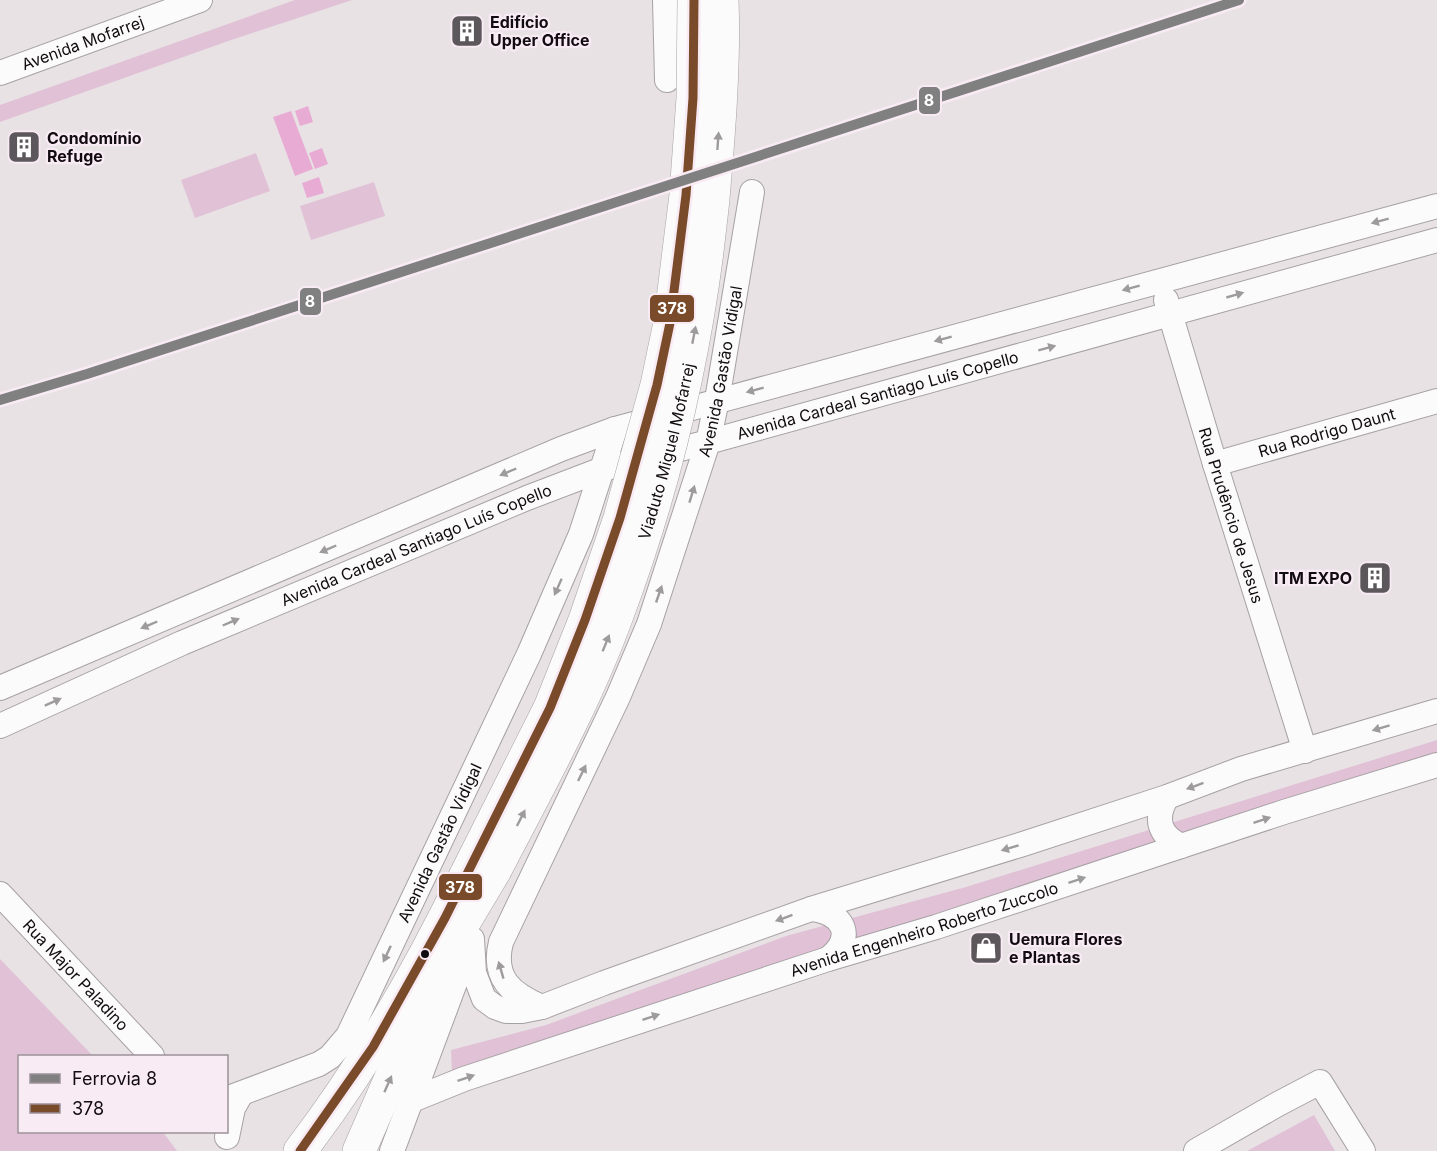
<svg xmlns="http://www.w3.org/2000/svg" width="1437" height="1151" font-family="Inter,sans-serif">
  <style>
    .green { fill: #e1c1d6 }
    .water { fill: #e8acd4 }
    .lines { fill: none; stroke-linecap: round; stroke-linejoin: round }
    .minor-casing { stroke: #a6a1a4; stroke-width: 26 }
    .highway-casing { stroke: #a6a1a4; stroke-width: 34 }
    .minor { stroke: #fcfbfb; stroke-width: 24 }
    .highway { stroke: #fcfbfb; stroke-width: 33 }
    .highway-bridge-casing { stroke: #a6a1a4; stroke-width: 34; stroke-linecap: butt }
    .highway-bridge { stroke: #fcfbfb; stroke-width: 33 }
    .bus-1-casing { stroke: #f9ebf4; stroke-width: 14 }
    .bus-1 { stroke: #7a4b2a; stroke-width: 9 }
    .rail-1-casing { stroke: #f9ebf4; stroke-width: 15 }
    .rail-1 { stroke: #808080; stroke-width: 10 }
    .oneway { fill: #9e9b9d }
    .bus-dot { fill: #110c0f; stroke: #f9ebf4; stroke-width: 2 }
    .labels { text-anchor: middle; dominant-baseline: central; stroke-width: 4.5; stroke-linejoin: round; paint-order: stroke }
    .poi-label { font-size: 16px; font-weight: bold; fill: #110c0f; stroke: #f9ebf4; text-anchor: start }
    .street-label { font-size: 16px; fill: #110c0f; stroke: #f9ebf4 }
    .line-badge { stroke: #f9ebf4; stroke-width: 2 }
    .badge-label { font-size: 16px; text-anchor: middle; font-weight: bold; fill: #fff }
  </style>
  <rect width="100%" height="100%" fill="#e8e2e5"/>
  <!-- green -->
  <g class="green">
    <polygon points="295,0 352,0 234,39 0,122 0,105"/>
    <polygon points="256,153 270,191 195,218 181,180"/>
    <polygon points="374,182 385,216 311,240 300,206"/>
    <polygon points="1437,740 1437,759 452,1074 451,1050 546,1025 786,936 966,887"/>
    <polygon points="0,959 93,1056 20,1056 20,1132 163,1132 177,1151 0,1151"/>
    <polygon points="1314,1115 1335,1151 1247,1151"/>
  </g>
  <!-- water -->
  <g class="water">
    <polygon points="308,106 313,122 300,126 295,111"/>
    <polygon points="291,111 313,169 295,176 273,117"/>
    <polygon points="322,148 328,164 315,169 309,153"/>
    <polygon points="319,177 324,193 307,198 302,183"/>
  </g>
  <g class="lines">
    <defs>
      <g id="minor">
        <polyline points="665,0 667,80"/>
        <path id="s1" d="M0 73 200 0"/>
        <path id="s2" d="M1166 300 1215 464 1305 751"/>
        <path id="s3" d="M1215 464 1437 401"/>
        <polyline points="0,688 561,449 615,429 1437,206"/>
        <path id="s4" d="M0 726 182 643 527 498 603 469 708 442 1437 240"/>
        <path d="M1167 797C1154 819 1159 835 1181 846"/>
        <path id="s5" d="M0 894 152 1056"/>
        <path d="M811 909C843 912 857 937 828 959"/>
        <polyline points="472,939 474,973 484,999 495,1007 506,1011 522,1011 542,1007 604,983 811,909 1023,844 1167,797 1241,769 1437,711"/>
        <path id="s6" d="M542 1007C511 994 492 978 501 942L618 697 649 624 708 442 717 400 752 192"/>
        <path id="s7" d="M226 1099 319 1064 330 1057 348 1036 529 654 581 534 615 429"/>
        <path id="s8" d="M412 1100 464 1079 828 959 936 927 1284 812 1437 765"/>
        <polyline points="227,1137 233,1108 241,1094"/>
        <polyline points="392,1151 468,948"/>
        <polyline points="1196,1151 1278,1104 1320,1082 1363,1151"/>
      </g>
      <g id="highway">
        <path d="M300 1151C366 1065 420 970 467 873"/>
        <polyline points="359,1151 445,954 495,870"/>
      </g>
    </defs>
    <!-- minor casing -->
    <use href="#minor" class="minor-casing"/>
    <!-- highway casing -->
    <use href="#highway" class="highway-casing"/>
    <!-- minor -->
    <use href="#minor" class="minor"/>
    <!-- highway -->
    <use href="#highway" class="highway"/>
    <defs>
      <g id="highway-bridge">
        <path id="s9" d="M495 870C538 787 585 703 617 615 673 465 706 310 717 151 721 101 724 50 722 0"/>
        <polyline points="467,873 550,708 585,620 620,518 657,385 670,323 686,195 693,98 694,0"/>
      </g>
    </defs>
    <!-- highway-bridge casing -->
    <use href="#highway-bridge" class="highway-bridge-casing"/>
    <!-- highway-bridge -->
    <use href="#highway-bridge" class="highway-bridge"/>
    <defs>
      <polyline id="bus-1" points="300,1151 373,1047 445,918 550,708 585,620 620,518 657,385 670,323 686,195 693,98 694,0"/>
    </defs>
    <!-- bus-1 casing -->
    <use href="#bus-1" class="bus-1-casing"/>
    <!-- bus-1 -->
    <use href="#bus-1" class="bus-1"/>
    <defs>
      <polyline id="rail-1" points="0,400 87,374 1239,0"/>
    </defs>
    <!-- rail-1 casing -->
    <use href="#rail-1" class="rail-1-casing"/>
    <!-- rail-1 -->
    <use href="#rail-1" class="rail-1"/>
  </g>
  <!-- one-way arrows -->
  <defs><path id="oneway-solid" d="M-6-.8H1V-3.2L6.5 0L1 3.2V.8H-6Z" transform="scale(1.5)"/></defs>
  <g class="oneway">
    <use href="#oneway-solid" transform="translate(718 141) rotate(-86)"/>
    <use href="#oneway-solid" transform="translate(1380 221) rotate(165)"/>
    <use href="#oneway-solid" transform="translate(1131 288) rotate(165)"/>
    <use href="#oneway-solid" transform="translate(1235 295) rotate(-16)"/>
    <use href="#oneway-solid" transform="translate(694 335) rotate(-79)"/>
    <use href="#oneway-solid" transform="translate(943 339) rotate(165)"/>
    <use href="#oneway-solid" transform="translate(1047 348) rotate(-15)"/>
    <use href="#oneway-solid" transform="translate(755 390) rotate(165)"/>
    <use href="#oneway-solid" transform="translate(508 472) rotate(157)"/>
    <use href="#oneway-solid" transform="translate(692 494) rotate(-73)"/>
    <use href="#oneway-solid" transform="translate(328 549) rotate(157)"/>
    <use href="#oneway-solid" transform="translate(558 587) rotate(114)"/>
    <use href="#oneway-solid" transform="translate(659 594) rotate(-71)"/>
    <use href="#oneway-solid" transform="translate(231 622) rotate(-23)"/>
    <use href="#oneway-solid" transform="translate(149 625) rotate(157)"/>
    <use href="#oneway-solid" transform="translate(606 643) rotate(-68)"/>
    <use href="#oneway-solid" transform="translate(53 702) rotate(-24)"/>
    <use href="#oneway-solid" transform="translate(1381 728) rotate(163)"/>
    <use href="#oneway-solid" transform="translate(582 773) rotate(-64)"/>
    <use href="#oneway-solid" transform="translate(1195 786) rotate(160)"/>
    <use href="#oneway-solid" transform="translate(521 818) rotate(-63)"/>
    <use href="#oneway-solid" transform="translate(1262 820) rotate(-18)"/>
    <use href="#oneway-solid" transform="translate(1010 848) rotate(163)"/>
    <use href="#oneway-solid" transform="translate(1077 880) rotate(-18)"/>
    <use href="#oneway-solid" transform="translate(784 918) rotate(160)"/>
    <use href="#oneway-solid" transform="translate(387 954) rotate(115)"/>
    <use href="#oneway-solid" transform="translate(501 970) rotate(-106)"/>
    <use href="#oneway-solid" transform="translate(651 1017) rotate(-18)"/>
    <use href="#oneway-solid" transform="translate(466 1078) rotate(-19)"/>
    <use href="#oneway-solid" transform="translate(388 1084) rotate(-66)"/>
  </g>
  <!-- icons -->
  <defs>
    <symbol id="building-square" viewBox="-11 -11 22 22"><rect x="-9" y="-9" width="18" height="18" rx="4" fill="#5c575a" stroke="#f9ebf4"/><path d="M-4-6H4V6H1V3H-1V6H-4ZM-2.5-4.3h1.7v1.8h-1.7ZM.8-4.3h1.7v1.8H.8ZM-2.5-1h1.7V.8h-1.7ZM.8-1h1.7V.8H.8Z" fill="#fff"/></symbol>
    <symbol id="shop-square" viewBox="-11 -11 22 22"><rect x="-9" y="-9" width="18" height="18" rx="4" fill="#5c575a" stroke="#f9ebf4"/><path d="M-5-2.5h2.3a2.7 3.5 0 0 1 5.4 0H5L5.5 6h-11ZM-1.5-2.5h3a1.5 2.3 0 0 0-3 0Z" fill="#fff"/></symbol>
  </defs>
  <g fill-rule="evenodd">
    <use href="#building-square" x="448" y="12" width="38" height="38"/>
    <use href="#building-square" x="5" y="128" width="38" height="38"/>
    <use href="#building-square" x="1356" y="559" width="38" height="38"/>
    <use href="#shop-square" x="967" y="929" width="38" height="38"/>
  </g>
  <!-- markers -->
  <circle class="bus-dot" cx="425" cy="954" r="5"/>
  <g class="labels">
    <!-- poi labels -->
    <g class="poi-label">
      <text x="490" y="22">Edifício<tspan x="490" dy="18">Upper Office</tspan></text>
      <text x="47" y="138">Condomínio<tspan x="47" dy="18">Refuge</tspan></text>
      <text x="1352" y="578" text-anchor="end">ITM EXPO</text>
      <text x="1009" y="939">Uemura Flores<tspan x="1009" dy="18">e Plantas</tspan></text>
    </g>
    <!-- street labels -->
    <g class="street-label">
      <text stroke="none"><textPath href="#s1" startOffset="88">Avenida Mofarrej</textPath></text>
      <text stroke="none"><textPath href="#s6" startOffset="700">Avenida Gastão Vidigal</textPath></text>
      <text stroke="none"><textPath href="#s4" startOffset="940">Avenida Cardeal Santiago Luís Copello</textPath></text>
      <text stroke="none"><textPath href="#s3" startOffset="116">Rua Rodrigo Daunt</textPath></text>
      <text stroke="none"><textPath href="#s9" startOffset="454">Viaduto Miguel Mofarrej</textPath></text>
      <text stroke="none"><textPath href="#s2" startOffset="225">Rua Prudêncio de Jesus</textPath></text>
      <text stroke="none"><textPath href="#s4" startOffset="454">Avenida Cardeal Santiago Luís Copello</textPath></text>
      <text stroke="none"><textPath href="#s7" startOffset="354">Avenida Gastão Vidigal</textPath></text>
      <text stroke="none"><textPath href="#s8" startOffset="540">Avenida Engenheiro Roberto Zuccolo</textPath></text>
      <text stroke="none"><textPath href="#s5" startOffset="111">Rua Major Paladino</textPath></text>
    </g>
  </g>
  <g class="line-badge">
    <rect x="918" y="86" width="23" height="29" rx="6" fill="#808080"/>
    <rect x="299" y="287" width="23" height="29" rx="6" fill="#808080"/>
    <rect x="649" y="294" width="46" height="29" rx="6" fill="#7a4b2a"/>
    <rect x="438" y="873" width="45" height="28" rx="6" fill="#7a4b2a"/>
  </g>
  <g class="badge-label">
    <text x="929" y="106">8</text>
    <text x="310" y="307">8</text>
    <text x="672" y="314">378</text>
    <text x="460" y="893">378</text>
  </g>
  <!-- legend -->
  <rect x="18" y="1055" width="210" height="78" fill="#f9ebf4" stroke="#9c9298" stroke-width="1.5"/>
  <rect x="30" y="1074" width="30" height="9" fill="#808080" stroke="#9c9298" stroke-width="1.5"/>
  <text x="72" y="1085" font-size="18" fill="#110c0f">Ferrovia 8</text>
  <rect x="30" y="1104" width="30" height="9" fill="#7a4b2a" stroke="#9c9298" stroke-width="1.5"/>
  <text x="72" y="1115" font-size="18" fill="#110c0f">378</text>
</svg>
